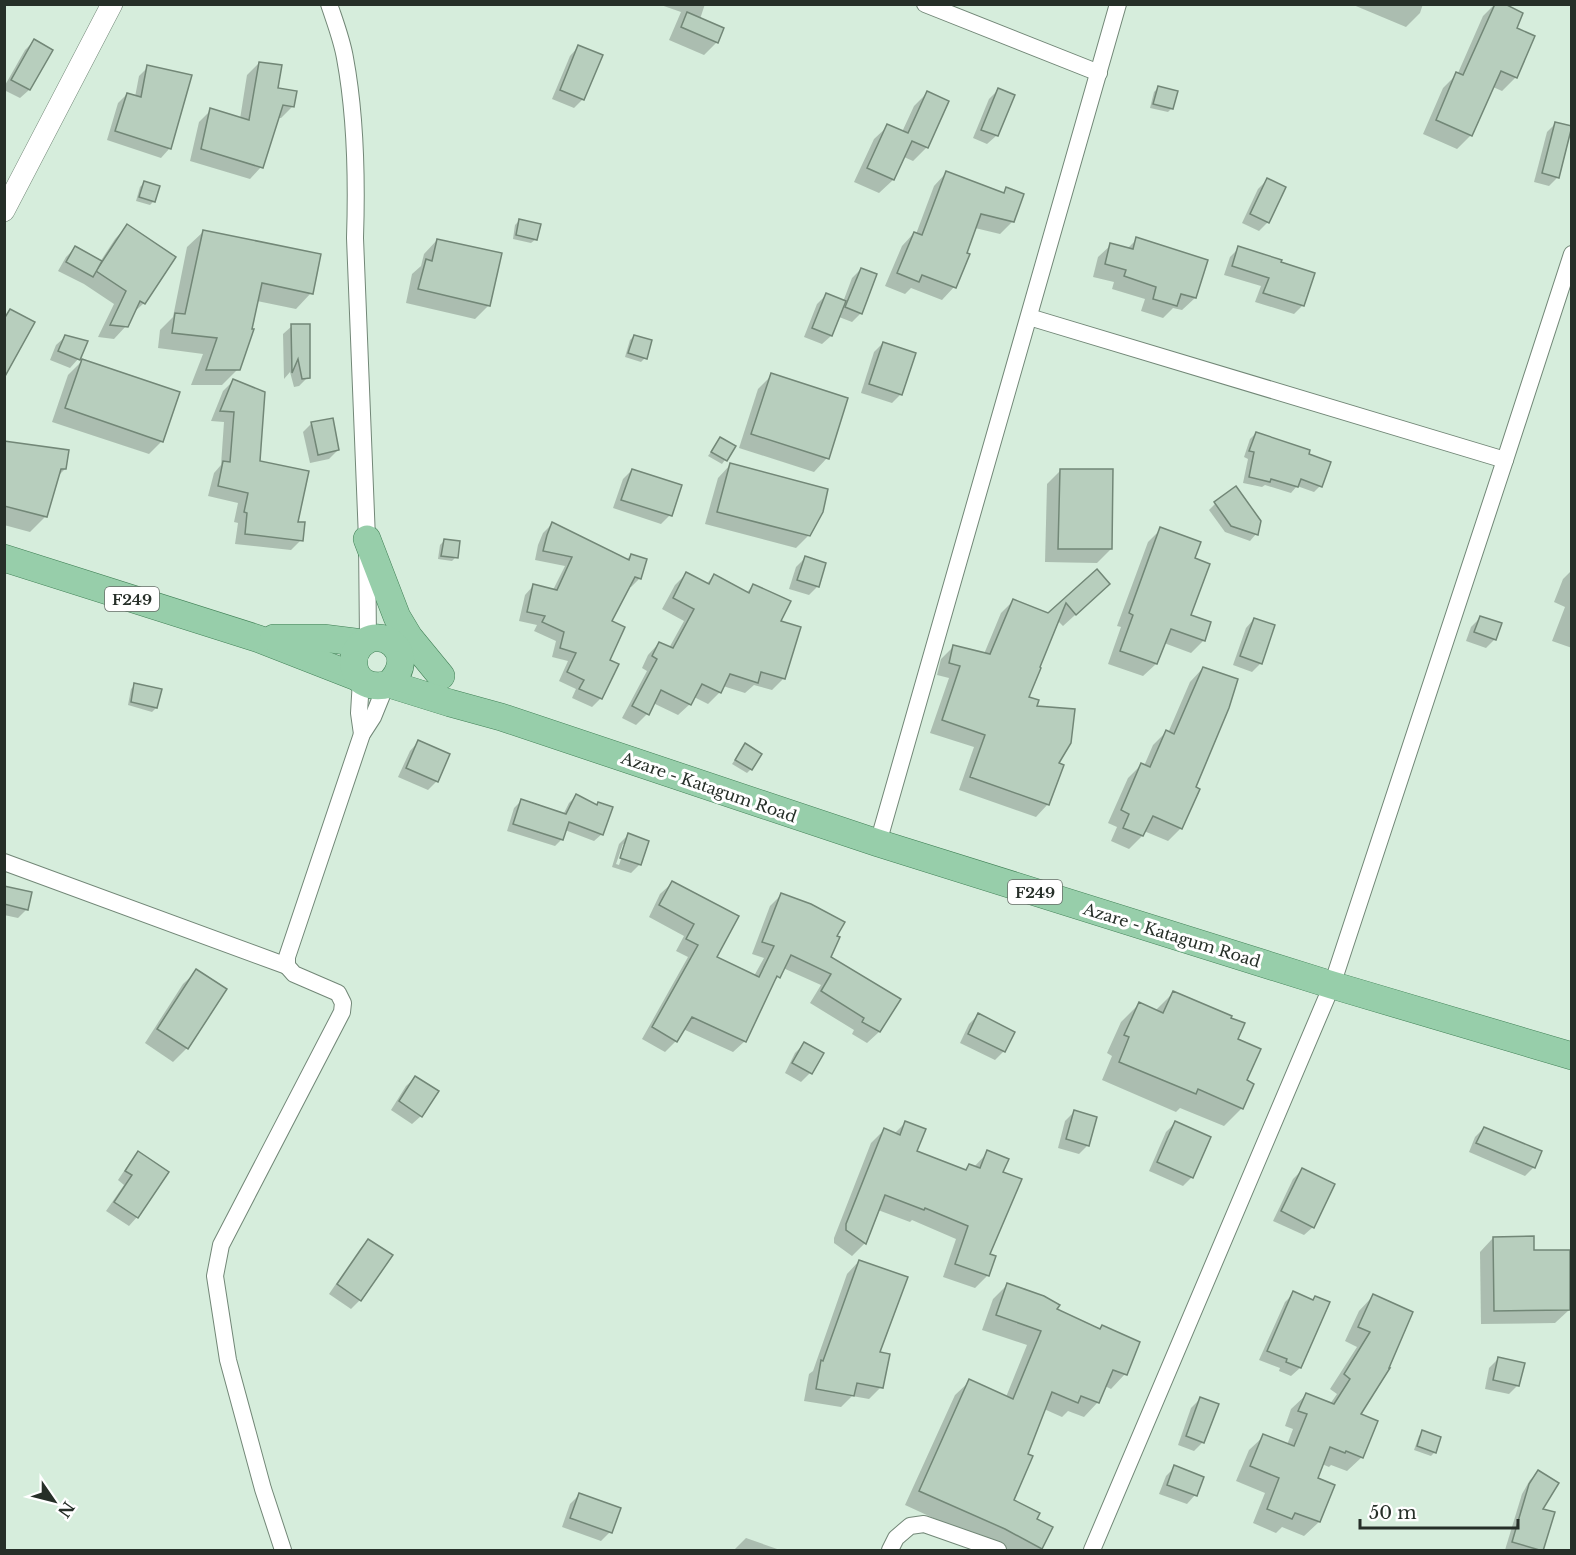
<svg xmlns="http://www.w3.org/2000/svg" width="1576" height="1555" font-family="'Libre Baskerville',serif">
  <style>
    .shadow { fill: #0003; fill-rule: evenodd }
    .building { fill: #b7cebd; stroke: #728777; stroke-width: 1.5 }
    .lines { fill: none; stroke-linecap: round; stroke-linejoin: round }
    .minor-casing { stroke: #728777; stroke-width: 18 }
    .tertiary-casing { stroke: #728777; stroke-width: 22 }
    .primary-casing { stroke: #428157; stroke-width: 28 }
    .minor { stroke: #fff; stroke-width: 16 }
    .tertiary { stroke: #fff; stroke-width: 21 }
    .primary { stroke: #97ceaa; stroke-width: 27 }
    .labels { text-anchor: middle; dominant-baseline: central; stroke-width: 6; stroke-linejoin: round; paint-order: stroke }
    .shield { fill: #fff; stroke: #676d68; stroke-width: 1.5 }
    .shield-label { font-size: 15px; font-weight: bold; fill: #262f28 }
    .street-label { font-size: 16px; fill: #262f28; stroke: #fff }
  </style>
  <rect width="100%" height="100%" fill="#d6eddc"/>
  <!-- shadow -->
  <g class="shadow">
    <polygon points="658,4 705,4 700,19 717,42 704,55 669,40 681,12"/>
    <polygon points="1351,4 1423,4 1420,13 1406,27"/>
    <polygon points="1495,4 1501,4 1515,29 1516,77 1502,91 1493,87 1471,135 1457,149 1423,134 1443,88 1458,73 1483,16"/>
    <polygon points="34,41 51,51 29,90 20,98 4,90 4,87 25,50"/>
    <polygon points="578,47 583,99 574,108 552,99 570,56"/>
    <polygon points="259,63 277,89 293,106 281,118 277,118 261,167 250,179 190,161 199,122 211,110 240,119 247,75"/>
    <polygon points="148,67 191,76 169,149 161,158 107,140 118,103 127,94 135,97 139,76"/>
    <polygon points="1158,88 1172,108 1168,112 1150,108 1154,92"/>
    <polygon points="998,90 1013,95 996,136 987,144 973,138 989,99"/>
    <polygon points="927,93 927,147 913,161 904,157 893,180 879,193 854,182 874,139 888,126 902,132 914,106"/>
    <polygon points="1556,123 1558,177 1549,186 1534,182 1547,132"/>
    <polygon points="946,173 1002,194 1006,189 1013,221 1000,234 975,228 965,253 968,255 954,287 942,300 911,288 905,294 885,286 902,246 914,233 916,234 934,186"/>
    <polygon points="1267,180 1268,222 1259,231 1242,223 1258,189"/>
    <polygon points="144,183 154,201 150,205 136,201 140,187"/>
    <polygon points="519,221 536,239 531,243 513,239 515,225"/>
    <polygon points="127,226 144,303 132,314 126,326 114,339 98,337 114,304 84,284 58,271 66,257 75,248 100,262 115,239"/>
    <polygon points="203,232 311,293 296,309 257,301 238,369 222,385 191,385 203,354 158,348 160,330 173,317 187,247"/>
    <polygon points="1137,239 1195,298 1182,310 1173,308 1163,318 1141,311 1145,299 1112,289 1114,282 1093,277 1098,257 1111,245 1127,249"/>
    <polygon points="437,240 489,305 475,319 406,303 412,274 421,266 424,254"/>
    <polygon points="1239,248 1303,305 1294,314 1255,302 1261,286 1224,275 1230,257"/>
    <polygon points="861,269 861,313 852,322 839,317 831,336 822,344 804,337 817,304 826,295 843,302 852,278"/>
    <polygon points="292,326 308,377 299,386 294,387 290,372 284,379 283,334"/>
    <polygon points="634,336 645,358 641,362 625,357 630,340"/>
    <polygon points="65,337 86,342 78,359 70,368 50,360 56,345"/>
    <polygon points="883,343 901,394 892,403 861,393 874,352"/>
    <polygon points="82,361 162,441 149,454 52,422 68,375"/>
    <polygon points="772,375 827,458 814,472 739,448 758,389"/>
    <polygon points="233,381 259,462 296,523 301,540 291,550 235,544 238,523 234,522 238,503 208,496 214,473 221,465 224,422 211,421 223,391"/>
    <polygon points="312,423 338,450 329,459 310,463 303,432"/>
    <polygon points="1256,433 1307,455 1320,486 1314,492 1297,486 1291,493 1265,485 1262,487 1243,483 1248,459 1244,457 1250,439"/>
    <polygon points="720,439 734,447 722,464 708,456"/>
    <polygon points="4,445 65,469 57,477 46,516 30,532 4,525"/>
    <polygon points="730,465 809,535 796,548 705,524 718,478"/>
    <polygon points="632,470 670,515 661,524 613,508 623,479"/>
    <polygon points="1061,470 1111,549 1097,563 1045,562 1047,484"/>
    <polygon points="1215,504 1256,534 1250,541 1225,532 1209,510"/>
    <polygon points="552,524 626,560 631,555 640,578 631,587 629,586 610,622 608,661 601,698 592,707 572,698 576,689 559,681 568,661 552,657 556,641 534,631 537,625 519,621 525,595 533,586 553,590 565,566 535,560 538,545 543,533"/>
    <polygon points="1161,529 1193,559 1189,616 1204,640 1191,653 1164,643 1156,664 1143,676 1108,664 1121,627 1117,626 1148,542"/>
    <polygon points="444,541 456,557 452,561 438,559 440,545"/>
    <polygon points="805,558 825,564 817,587 809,595 789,589 796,567"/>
    <polygon points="1572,570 1572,648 1552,641 1565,607 1554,602 1563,579"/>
    <polygon points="1097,572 1096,596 1063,626 1057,620 1027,698 1035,707 1057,764 1048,804 1036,817 959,790 974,747 930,733 949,678 937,675 941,659 953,647 984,654 1001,613 1013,601 1048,615"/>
    <polygon points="686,574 706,584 714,576 746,593 754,585 779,622 799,628 783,679 772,690 754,685 745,693 723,686 720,692 708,704 694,697 690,704 678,715 653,703 647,714 636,725 622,718 647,671 642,668 648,655 659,643 669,648 684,621 662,609 675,585"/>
    <polygon points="1480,618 1495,639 1486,648 1466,641 1471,627"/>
    <polygon points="1254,619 1261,663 1252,672 1233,665 1246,628"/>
    <polygon points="1203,668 1194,788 1181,828 1168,841 1144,831 1142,836 1129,849 1111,841 1117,827 1108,823 1128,778 1141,765 1144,766 1153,745 1166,732 1168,733 1190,682"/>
    <polygon points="135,685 161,690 156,708 152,712 128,705 131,689"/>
    <polygon points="418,742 437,781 428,790 398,777 410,751"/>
    <polygon points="745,745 751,769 747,773 732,764"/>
    <polygon points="576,796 602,834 594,841 565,830 562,839 555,846 507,831 514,808 521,801 563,815 569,803"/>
    <path d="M628 835 640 864 631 873 612 867 619 844ZM623 844H626L619 865 616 864Z"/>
    <polygon points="672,883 715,958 754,976 764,958 752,954 770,906 781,895 835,936 829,957 899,999 879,1032 867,1043 852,1034 854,1030 810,1003 821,985 783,968 778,977 772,983 745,1041 733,1052 683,1029 676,1041 665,1052 642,1039 688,957 676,951 684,936 649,917 660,894"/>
    <polygon points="4,888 27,909 18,918 4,915"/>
    <polygon points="197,971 225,989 187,1048 173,1062 145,1043 183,984"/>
    <polygon points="1174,992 1236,1040 1245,1081 1242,1108 1224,1126 1180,1108 1176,1112 1102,1080 1112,1056 1107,1053 1121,1022 1139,1004 1155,1011"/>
    <polygon points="978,1015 1004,1051 995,1060 960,1043 969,1024"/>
    <polygon points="804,1044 821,1054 810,1073 801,1082 785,1073 795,1053"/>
    <polygon points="415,1078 421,1116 412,1124 391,1110 406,1086"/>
    <polygon points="1074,1112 1088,1145 1079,1154 1058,1148 1065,1121"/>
    <polygon points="905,1123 915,1152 964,1171 969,1165 974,1167 988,1152 1001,1172 988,1255 988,1275 975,1288 943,1277 956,1239 912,1220 910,1222 878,1210 865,1243 852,1256 834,1243 834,1238 871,1143 884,1130 894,1134"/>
    <polygon points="1175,1123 1192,1177 1183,1186 1149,1171 1166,1132"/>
    <polygon points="1484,1128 1534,1167 1525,1176 1469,1152 1475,1137"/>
    <polygon points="138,1153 137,1217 129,1226 106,1211 124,1185 118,1180 130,1162"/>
    <polygon points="1302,1170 1313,1227 1304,1235 1273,1221 1293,1179"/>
    <polygon points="1493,1238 1533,1252 1569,1310 1555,1323 1481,1324 1480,1252"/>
    <polygon points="368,1240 360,1300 351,1309 329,1294 360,1249"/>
    <polygon points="859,1261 878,1353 881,1387 869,1399 852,1396 841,1407 804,1401 809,1374 813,1371 847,1274"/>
    <polygon points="1007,1285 1098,1330 1102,1327 1139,1343 1125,1374 1111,1389 1105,1386 1098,1402 1084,1417 1068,1411 1062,1417 1044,1409 1026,1455 1012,1500 1035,1520 1041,1548 1038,1550 1003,1550 905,1505 955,1395 970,1381 1006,1397 1027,1345 982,1330 993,1299"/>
    <polygon points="1294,1293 1312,1301 1328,1303 1300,1368 1291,1376 1279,1371 1280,1368 1259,1360 1285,1302"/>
    <polygon points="1373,1296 1411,1313 1359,1415 1362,1457 1347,1471 1331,1465 1329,1467 1322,1464 1316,1479 1333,1486 1319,1522 1304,1536 1282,1527 1276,1533 1253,1523 1265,1493 1236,1481 1249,1450 1264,1436 1287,1445 1293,1429 1285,1426 1291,1409 1306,1395 1330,1404 1337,1394 1330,1389 1357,1347 1345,1341 1359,1311"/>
    <polygon points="1498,1359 1518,1385 1509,1394 1485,1389 1489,1368"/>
    <polygon points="1200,1399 1203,1442 1194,1451 1178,1445 1191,1408"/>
    <polygon points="1423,1432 1435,1452 1431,1456 1414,1450 1419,1436"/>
    <polygon points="1175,1467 1195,1495 1187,1504 1159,1494 1166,1476"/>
    <polygon points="1539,1472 1542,1550 1505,1550 1522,1494 1530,1480"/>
    <polygon points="579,1495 610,1532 601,1541 562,1527 570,1504"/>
    <polygon points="746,1538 780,1550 734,1550"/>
  </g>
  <!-- building -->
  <g class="building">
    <polygon points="1495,4 1505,4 1523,13 1517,28 1535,36 1517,78 1501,71 1472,136 1436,120 1456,72 1463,75"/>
    <polygon points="687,12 724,28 718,43 681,27"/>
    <polygon points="34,39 53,50 30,90 11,80"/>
    <polygon points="578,45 603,55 584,100 560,90"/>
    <polygon points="259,62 282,65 278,88 297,91 294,107 283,105 263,168 201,149 210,108 249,120"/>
    <polygon points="147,65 192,75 171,149 115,131 127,93 141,97"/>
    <polygon points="1158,86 1178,91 1173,109 1153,104"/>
    <polygon points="998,88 1015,95 998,136 981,130"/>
    <polygon points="927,91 949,101 928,148 912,141 894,180 867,168 887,124 908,133"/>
    <polygon points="1555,122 1572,126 1559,178 1542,173"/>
    <polygon points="946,171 1004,193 1006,187 1024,194 1014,222 981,214 967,253 970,254 956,288 922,275 919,282 897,273 914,232 922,235"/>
    <polygon points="1267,178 1286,187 1269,223 1250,214"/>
    <polygon points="144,181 160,186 155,202 139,197"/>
    <polygon points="519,219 541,224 537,240 516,235"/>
    <polygon points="127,224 176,257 145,304 140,301 128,327 110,325 126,291 96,271"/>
    <polygon points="203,230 321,254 313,294 262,283 252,329 254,329 240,370 206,370 217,338 172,333 175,313 185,314"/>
    <polygon points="1136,237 1208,260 1196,298 1181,294 1177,306 1153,299 1156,287 1124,276 1126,270 1105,264 1110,243 1133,249"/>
    <polygon points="437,239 502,253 490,306 418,289 426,259 432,261"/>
    <polygon points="75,246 102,261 93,277 66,262"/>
    <polygon points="1238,246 1282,260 1281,262 1315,273 1304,306 1263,293 1269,278 1232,266"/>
    <polygon points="861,268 877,274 862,314 845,307"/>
    <polygon points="826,293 846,301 832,336 812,328"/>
    <polygon points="10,309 35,322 4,378 4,319"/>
    <polygon points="291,324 310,324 310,378 302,379 298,359 292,373"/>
    <polygon points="65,335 88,341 80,360 58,351"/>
    <polygon points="634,335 652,340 647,359 628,353"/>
    <polygon points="883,342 916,353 902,395 869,384"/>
    <polygon points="82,359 180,392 163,442 65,408"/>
    <polygon points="771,373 848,398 829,459 751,434"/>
    <polygon points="233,379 265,392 260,461 309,471 298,522 305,522 303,541 245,534 247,513 244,512 248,493 218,486 223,461 230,462 234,412 220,411"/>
    <polygon points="333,418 339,450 318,455 311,422"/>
    <polygon points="1256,432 1310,450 1309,454 1331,462 1322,487 1301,479 1298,487 1271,479 1270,482 1249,477 1254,452 1249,451"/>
    <polygon points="720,437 736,446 727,461 711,452"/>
    <polygon points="4,441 69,450 66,469 61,469 47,517 4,506"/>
    <polygon points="730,463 828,489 823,512 810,536 717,512"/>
    <polygon points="632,469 682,485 672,516 621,500"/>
    <polygon points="1060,469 1113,469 1112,549 1058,549"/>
    <polygon points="1236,486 1261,521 1258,535 1231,526 1214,502"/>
    <polygon points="552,522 629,560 631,554 647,559 641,579 635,577 612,621 625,627 610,660 619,664 602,699 579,689 584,680 567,672 576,653 560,648 564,632 542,622 545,616 527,612 533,584 557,590 572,557 543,551 547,535"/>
    <polygon points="1160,527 1201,542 1195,558 1210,564 1191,615 1211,622 1205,641 1171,629 1157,664 1120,651 1133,615 1129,613"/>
    <polygon points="444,539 460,541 458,558 441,556"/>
    <polygon points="805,556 826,563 819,587 797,580"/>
    <polygon points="1097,569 1110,584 1076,615 1066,603 1040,667 1041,668 1029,697 1039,700 1037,706 1075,709 1071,743 1059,763 1064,765 1049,805 970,777 985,735 942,720 960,666 949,663 953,645 990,654 1013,599 1048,613"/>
    <polygon points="686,572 709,584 714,574 749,593 753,584 791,601 781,621 801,627 785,679 761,672 758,683 730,674 721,693 702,684 691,705 661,690 649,715 632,706 657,659 652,656 659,642 673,648 694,609 673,598"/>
    <polygon points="1480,616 1502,623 1496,640 1474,632"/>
    <polygon points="1254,618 1275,625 1262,664 1240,656"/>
    <polygon points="1203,667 1238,679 1229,708 1196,787 1200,789 1182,829 1153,816 1143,836 1123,828 1129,814 1121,810 1141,763 1150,767 1166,730 1174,734"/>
    <polygon points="134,683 162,689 157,708 131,702"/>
    <polygon points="418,740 450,754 438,782 406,768"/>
    <polygon points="745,743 762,754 752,770 735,760"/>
    <polygon points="576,794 597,805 598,802 613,807 603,835 569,822 563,840 513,824 521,799 566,814"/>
    <polygon points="628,833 649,841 641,865 620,858"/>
    <polygon points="672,881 739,916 717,957 759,977 774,946 762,942 781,893 811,904 845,922 837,936 840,937 831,957 901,999 880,1032 862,1022 864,1018 821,991 831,974 791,955 780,978 777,976 746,1042 692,1017 677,1042 652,1027 698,945 686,939 694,924 659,905"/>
    <polygon points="4,886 32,892 28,910 4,904"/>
    <polygon points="196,969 227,989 188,1049 157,1029"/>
    <polygon points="1173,991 1232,1016 1231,1018 1245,1023 1238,1039 1261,1049 1247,1080 1254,1084 1243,1109 1198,1089 1196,1094 1119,1062 1129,1037 1124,1035 1139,1002 1163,1013"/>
    <polygon points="978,1013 1015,1032 1005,1052 968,1034"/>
    <polygon points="804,1042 824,1053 812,1074 792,1063"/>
    <polygon points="415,1076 439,1091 422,1117 399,1101"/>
    <polygon points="1074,1110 1097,1117 1089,1146 1066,1139"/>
    <polygon points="905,1121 926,1129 917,1151 966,1170 969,1164 980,1168 987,1150 1009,1159 1003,1172 1022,1179 990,1254 996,1256 989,1276 955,1264 968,1226 925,1208 924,1210 885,1195 866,1244 846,1230 846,1224 884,1128 900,1135"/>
    <polygon points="1175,1121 1211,1137 1193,1178 1157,1162"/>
    <polygon points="1484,1127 1542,1151 1535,1168 1476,1143"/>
    <polygon points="138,1151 169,1172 138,1218 114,1202 132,1175 125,1171"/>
    <polygon points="1302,1168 1335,1184 1314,1228 1281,1211"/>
    <polygon points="1534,1236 1534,1250 1570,1250 1570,1310 1494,1311 1493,1237"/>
    <polygon points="368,1239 393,1255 361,1301 337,1284"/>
    <polygon points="859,1260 908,1277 880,1352 890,1354 883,1388 857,1383 854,1396 816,1389 821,1360 823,1361"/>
    <polygon points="1007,1283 1044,1296 1060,1305 1057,1309 1100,1329 1102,1325 1140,1342 1127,1375 1113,1370 1099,1403 1081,1396 1078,1403 1052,1392 1028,1454 1033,1456 1014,1500 1040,1513 1037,1519 1053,1527 1042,1549 1005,1529 919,1491 969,1379 1013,1399 1041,1331 996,1315"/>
    <polygon points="1293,1291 1313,1300 1315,1296 1330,1302 1301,1368 1286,1362 1287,1359 1267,1351"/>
    <polygon points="1373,1294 1413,1312 1389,1368 1390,1368 1361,1414 1378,1421 1363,1458 1346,1451 1345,1453 1330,1447 1318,1478 1335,1485 1320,1522 1295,1513 1292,1519 1267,1509 1279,1478 1250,1466 1263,1434 1294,1446 1307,1414 1298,1411 1306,1393 1334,1404 1350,1379 1344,1374 1370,1332 1358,1327"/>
    <polygon points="1498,1357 1525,1363 1519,1386 1493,1380"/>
    <polygon points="1200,1397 1219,1404 1204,1443 1186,1436"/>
    <polygon points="1422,1430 1441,1437 1436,1453 1417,1446"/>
    <polygon points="1174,1465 1204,1477 1197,1496 1167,1485"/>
    <polygon points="1538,1470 1559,1483 1543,1509 1555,1512 1543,1551 1512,1542 1529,1484"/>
    <polygon points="579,1493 621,1508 612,1533 570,1518"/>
  </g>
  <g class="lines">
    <defs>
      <g id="minor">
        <path d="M329 4C335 22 342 40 345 58 356 117 357 178 355 238L367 539 368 640"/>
        <polyline points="925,4 1099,73"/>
        <polyline points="1029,317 1505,460"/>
        <polyline points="361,680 359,713 362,734"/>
        <polyline points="878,843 1118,4"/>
        <polyline points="4,862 287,966"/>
        <polyline points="283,1550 263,1489 228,1360 215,1276 221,1245 342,1012 343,1003 338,993 294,974 287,966 287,957 362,734 373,717 386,685"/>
        <polyline points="890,1550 896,1538 910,1526 924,1524 998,1550"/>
        <polyline points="1092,1550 1332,985 1505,460 1572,254"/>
      </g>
      <polyline id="tertiary" points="4,211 112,4"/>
      <g id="primary">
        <polyline points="367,539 397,617 409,637 441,676"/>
        <polyline points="4,558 259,639 359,678"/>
        <polyline points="274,638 323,638 363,643"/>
        <path d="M389 684C421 653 379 622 359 647 355 652 353 658 354 665 355 683 373 689 389 684L450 703 501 717 878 843 1332 985 1572 1056"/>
      </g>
    </defs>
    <!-- minor casing -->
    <use href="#minor" class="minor-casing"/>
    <!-- tertiary casing -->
    <use href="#tertiary" class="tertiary-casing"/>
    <!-- primary casing -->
    <use href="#primary" class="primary-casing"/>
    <!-- minor -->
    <use href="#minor" class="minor"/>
    <!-- tertiary -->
    <use href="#tertiary" class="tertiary"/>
    <!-- primary -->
    <use href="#primary" class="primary"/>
  </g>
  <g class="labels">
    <!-- shield labels -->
    <g class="shield">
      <rect x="105" y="587" width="54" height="24" rx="4.5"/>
      <rect x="1008" y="880" width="54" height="24" rx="4.5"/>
    </g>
    <g class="shield-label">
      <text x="132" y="599">F249</text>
      <text x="1035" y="892">F249</text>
    </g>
    <!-- street labels -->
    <g class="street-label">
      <text transform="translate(709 787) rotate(19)">Azare - Katagum Road</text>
      <text transform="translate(1172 935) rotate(17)">Azare - Katagum Road</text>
    </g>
  </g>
  <!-- border -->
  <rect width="1576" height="1555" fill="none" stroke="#262f28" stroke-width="12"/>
  <!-- north arrow -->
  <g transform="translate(54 1501) rotate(125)" stroke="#ffffff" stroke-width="4.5" paint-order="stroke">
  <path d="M0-4.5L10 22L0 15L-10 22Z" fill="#262f28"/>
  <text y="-9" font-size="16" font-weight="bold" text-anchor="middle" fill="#262f28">N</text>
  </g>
  <!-- scale -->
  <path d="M1360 1519v9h158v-9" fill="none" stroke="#262f28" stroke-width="3"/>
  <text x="1369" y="1519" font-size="18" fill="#262f28" stroke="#ffffff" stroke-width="4.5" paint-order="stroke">50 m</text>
</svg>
